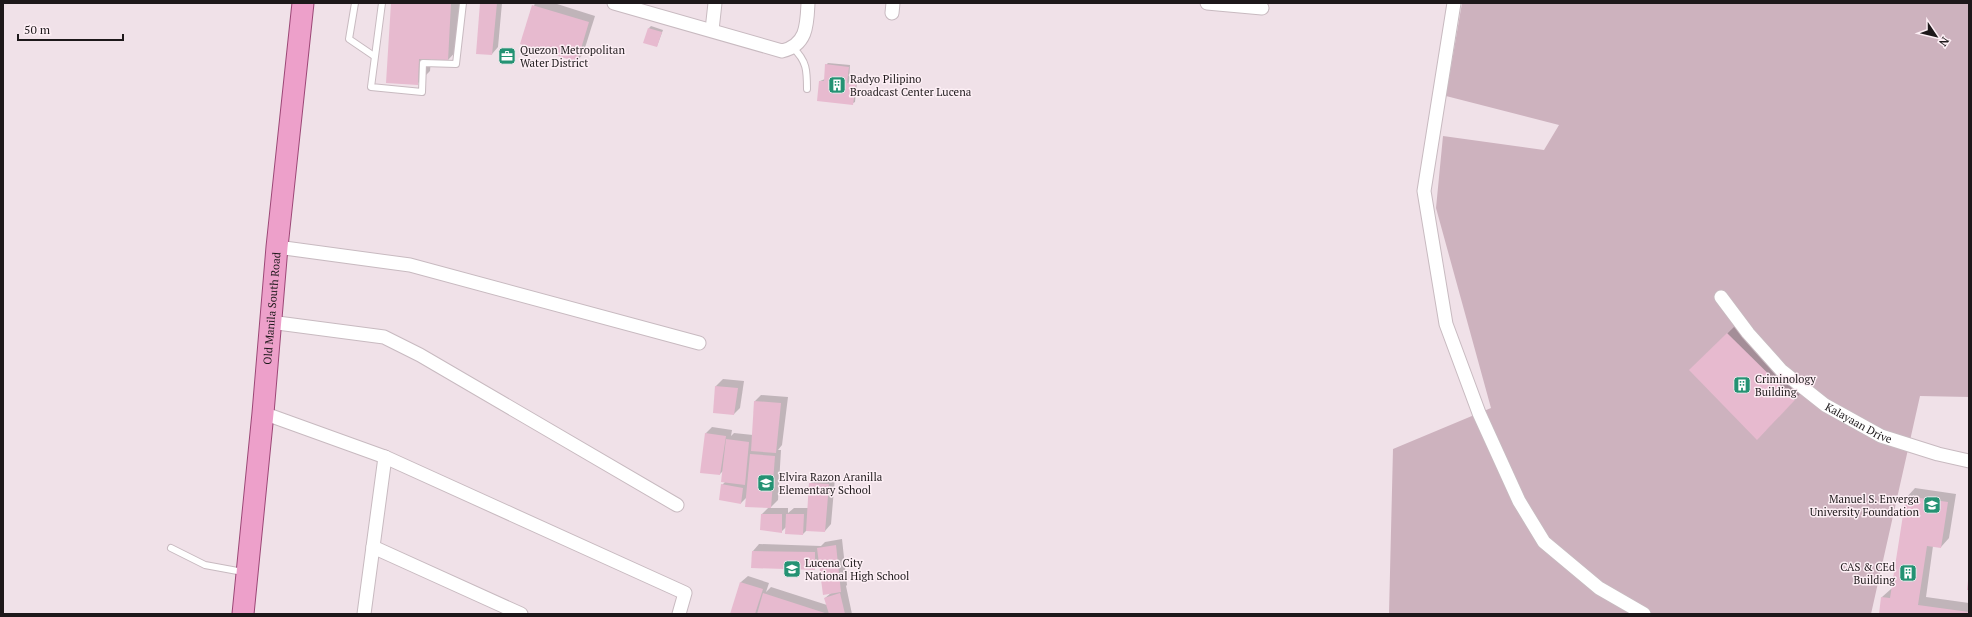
<svg xmlns="http://www.w3.org/2000/svg" width="1972" height="617" font-family="'PT Serif',serif">
  <style>
    .green { fill: #cdb2be }
    .shadow { fill: #0003 }
    .building { fill: #e7bacf }
    .lines { fill: none; stroke-linecap: round; stroke-linejoin: round }
    .service-casing { stroke: #c8bac0; stroke-width: 8 }
    .minor-casing { stroke: #c8bac0; stroke-width: 15 }
    .primary-casing { stroke: #9c4776; stroke-width: 23 }
    .service { stroke: #fff; stroke-width: 6 }
    .minor { stroke: #fff; stroke-width: 13 }
    .primary { stroke: #eda0ca; stroke-width: 21 }
    .labels { text-anchor: middle; dominant-baseline: central; stroke-width: 3; stroke-linejoin: round; paint-order: stroke }
    .poi-label { font-size: 11px; fill: #1d181a; stroke: #fdeff5; text-anchor: start }
    .street-label { font-size: 11px; fill: #1d181a; stroke: #fdeff5 }
  </style>
  <rect width="100%" height="100%" fill="#f0e1e8"/>
  <!-- green -->
  <polygon class="green" points="1462,3 1969,3 1969,397 1920,396 1871,614 1389,614 1393,449 1491,408 1436,208 1443,136 1544,150 1559,125 1446,96"/>
  <!-- shadow -->
  <g class="shadow">
    <polygon points="392,3 462,3 460,47 448,60 431,59 430,71 418,83"/>
    <polygon points="481,3 502,3 498,47 492,54"/>
    <polygon points="535,3 554,3 595,16 583,54 577,61 521,43"/>
    <polygon points="651,26 663,30 657,46 649,28"/>
    <polygon points="828,63 850,65 849,82 857,82 855,102 853,103 820,81 825,79 826,65"/>
    <polygon points="1736,325 1803,391 1766,430 1690,370"/>
    <polygon points="723,379 744,381 740,408 734,414 714,412 716,386"/>
    <polygon points="761,395 788,397 782,445 778,450 781,450 778,500 770,508 788,508 788,513 794,508 808,508 810,484 817,477 835,478 831,524 825,531 807,530 803,534 786,527 781,532 762,514 769,507 747,497 741,503 722,485 725,482 724,470 720,474 706,433 712,427 732,430 731,436 734,433 753,435 755,401"/>
    <polygon points="1915,488 1956,494 1949,538 1941,547 1933,546 1926,597 1969,603 1969,614 1880,614 1882,597 1891,589 1893,589 1907,497"/>
    <polygon points="842,539 847,585 846,586 852,614 731,614 741,582 748,576 769,583 766,592 771,587 827,605 825,598 831,593 820,563 814,569 752,567 753,551 759,544 821,546 825,542"/>
  </g>
  <!-- building -->
  <g class="building">
    <polygon points="391,3 451,3 448,61 419,59 418,85 386,83"/>
    <polygon points="480,3 497,3 492,55 476,54"/>
    <polygon points="532,5 589,22 577,62 520,44"/>
    <polygon points="648,28 662,32 657,47 643,43"/>
    <polygon points="825,64 849,67 847,83 856,84 853,105 817,101 819,81 824,81"/>
    <polygon points="1727,333 1795,400 1757,440 1689,370"/>
    <polygon points="715,386 738,388 734,415 713,413"/>
    <polygon points="754,401 781,403 776,453 751,451"/>
    <polygon points="705,433 726,436 720,475 700,473"/>
    <polygon points="726,439 749,442 745,485 721,482"/>
    <polygon points="750,454 775,456 771,508 745,507"/>
    <polygon points="809,483 829,484 825,532 806,531"/>
    <polygon points="721,484 743,488 741,504 719,500"/>
    <polygon points="1906,496 1948,502 1941,548 1927,546 1918,605 1969,612 1969,614 1879,614 1881,597 1890,598"/>
    <polygon points="761,514 782,514 782,533 760,530"/>
    <polygon points="786,514 804,514 803,535 785,534"/>
    <polygon points="836,545 841,592 823,595 817,548"/>
    <polygon points="752,551 815,552 815,570 751,568"/>
    <polygon points="1968,581 1969,581 1969,590 1967,590"/>
    <polygon points="740,582 763,589 755,614 730,614"/>
    <polygon points="763,593 828,614 757,614"/>
    <polygon points="840,593 845,614 829,614 824,598"/>
  </g>
  <g class="lines">
    <defs>
      <g id="service">
        <polyline points="355,3 349,39 374,56"/>
        <polyline points="382,3 371,87 422,92 423,63 456,64 463,3"/>
        <path d="M793 48C807 61 807 71 807 89"/>
        <polyline points="171,548 205,565 243,572"/>
      </g>
      <g id="minor">
        <path d="M614 3 782 51C807 45 807 25 808 3"/>
        <polyline points="1207,3 1262,8"/>
        <polyline points="1454,3 1424,191 1446,324 1479,413 1519,501 1544,542 1599,588 1644,614"/>
        <polyline points="892,13 893,3"/>
        <polyline points="712,30 715,3"/>
        <polyline points="277,247 410,265 699,343"/>
        <path id="s1" d="M1721 297 1748 333 1781 370 1825 405 1881 436 1938 454 1969 461"/>
        <polyline points="270,322 384,337 420,355 677,505"/>
        <polyline points="263,413 385,457 685,593 679,614"/>
        <polyline points="373,547 521,614"/>
        <polyline points="364,614 385,457"/>
      </g>
      <g id="primary">
        <path id="s2" d="M243 614 263 413 277 247 303 3"/>
      </g>
    </defs>
    <!-- service casing -->
    <use href="#service" class="service-casing"/>
    <!-- minor casing -->
    <use href="#minor" class="minor-casing"/>
    <!-- primary casing -->
    <use href="#primary" class="primary-casing"/>
    <!-- service -->
    <use href="#service" class="service"/>
    <!-- minor -->
    <use href="#minor" class="minor"/>
    <!-- primary -->
    <use href="#primary" class="primary"/>
  </g>
  <!-- icons -->
  <defs>
    <symbol id="office-square" viewBox="-11 -11 22 22"><rect x="-9" y="-9" width="18" height="18" rx="4" fill="#249273" stroke="#fdeff5"/><path d="M-6-3h4V-5.5h4V-3h4V5H-6ZM-1-4.5V-3h2v-1.5ZM-6 0V1H6V0Z" fill="#fff"/></symbol>
    <symbol id="building-square" viewBox="-11 -11 22 22"><rect x="-9" y="-9" width="18" height="18" rx="4" fill="#249273" stroke="#fdeff5"/><path d="M-4-6H4V6H1V3H-1V6H-4ZM-2.5-4.3h1.7v1.8h-1.7ZM.8-4.3h1.7v1.8H.8ZM-2.5-1h1.7V.8h-1.7ZM.8-1h1.7V.8H.8Z" fill="#fff"/></symbol>
    <symbol id="school-square" viewBox="-11 -11 22 22"><rect x="-9" y="-9" width="18" height="18" rx="4" fill="#249273" stroke="#fdeff5"/><path d="M0-5L7-2L0 1L-7-2ZM-4 1L0 2.5L4 1V4Q0 6-4 4Z" fill="#fff"/></symbol>
    <symbol id="university-square" viewBox="-11 -11 22 22"><rect x="-9" y="-9" width="18" height="18" rx="4" fill="#249273" stroke="#fdeff5"/><path d="M0-5L7-2L0 1L-7-2ZM-4 1L0 2.5L4 1V4Q0 6-4 4Z" fill="#fff"/></symbol>
  </defs>
  <g fill-rule="evenodd">
    <use href="#office-square" x="497" y="46" width="20" height="20"/>
    <use href="#building-square" x="827" y="75" width="20" height="20"/>
    <use href="#building-square" x="1732" y="375" width="20" height="20"/>
    <use href="#school-square" x="756" y="473" width="20" height="20"/>
    <use href="#university-square" x="1922" y="495" width="20" height="20"/>
    <use href="#school-square" x="782" y="559" width="20" height="20"/>
    <use href="#building-square" x="1898" y="563" width="20" height="20"/>
  </g>
  <g class="labels">
    <!-- poi labels -->
    <g class="poi-label">
      <text x="520" y="50">Quezon Metropolitan<tspan x="520" dy="13">Water District</tspan></text>
      <text x="850" y="79">Radyo Pilipino<tspan x="850" dy="13">Broadcast Center Lucena</tspan></text>
      <text x="1755" y="379">Criminology<tspan x="1755" dy="13">Building</tspan></text>
      <text x="779" y="477">Elvira Razon Aranilla<tspan x="779" dy="13">Elementary School</tspan></text>
      <text x="1919" y="499" text-anchor="end">Manuel S. Enverga<tspan x="1919" dy="13">University Foundation</tspan></text>
      <text x="805" y="563">Lucena City<tspan x="805" dy="13">National High School</tspan></text>
      <text x="1895" y="567" text-anchor="end">CAS &amp; CEd<tspan x="1895" dy="13">Building</tspan></text>
    </g>
    <!-- street labels -->
    <g class="street-label">
      <text stroke="none"><textPath href="#s2" startOffset="307">Old Manila South Road</textPath></text>
      <text stroke="none"><textPath href="#s1" startOffset="189">Kalayaan Drive</textPath></text>
    </g>
  </g>
  <!-- border -->
  <rect width="1972" height="617" fill="none" stroke="#1d181a" stroke-width="8"/>
  <!-- north arrow -->
  <g transform="translate(1936 36) rotate(125)" stroke="#fdeff5" stroke-width="3" paint-order="stroke">
  <path d="M0-3L7 15L0 10L-7 15Z" fill="#1d181a"/>
  <text y="-6" font-size="11" font-weight="bold" text-anchor="middle" fill="#1d181a">N</text>
  </g>
  <!-- scale -->
  <path d="M18 34v6h105v-6" fill="none" stroke="#1d181a" stroke-width="2"/>
  <text x="24" y="34" font-size="12" fill="#1d181a" stroke="#fdeff5" stroke-width="3" paint-order="stroke">50 m</text>
</svg>
